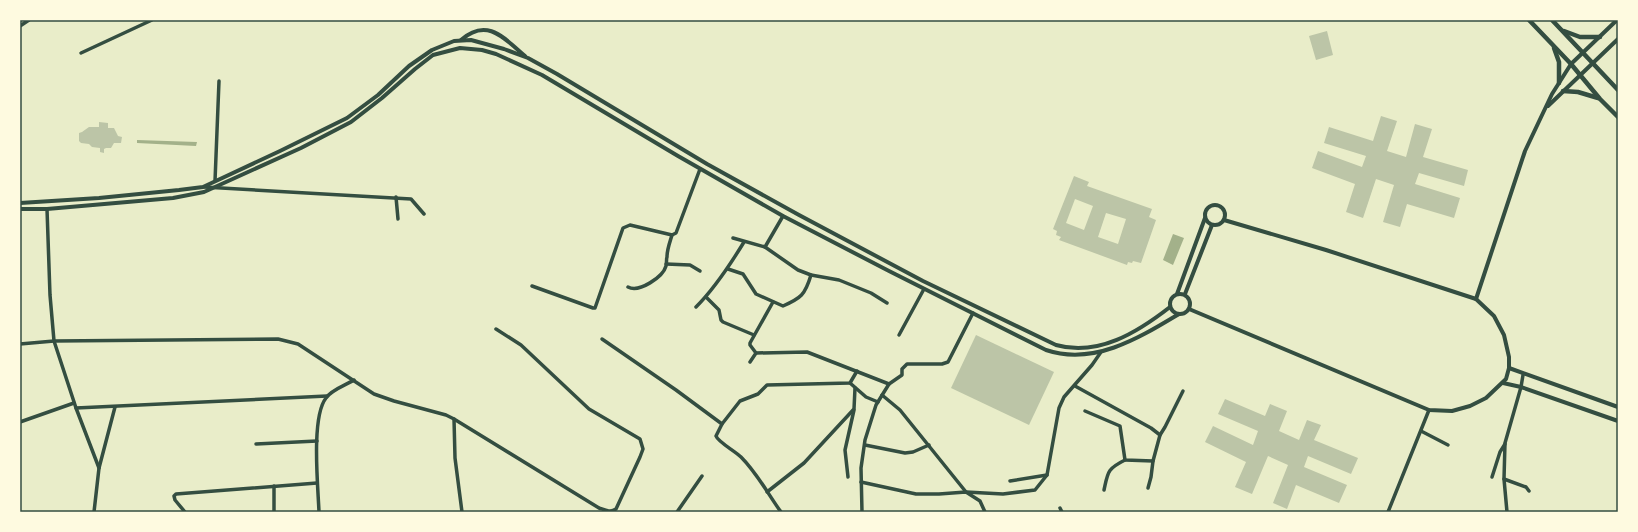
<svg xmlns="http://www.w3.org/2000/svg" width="1638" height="532" font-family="Lora,serif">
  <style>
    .water { fill: #a3b18a }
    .building { fill: #bcc5a7; fill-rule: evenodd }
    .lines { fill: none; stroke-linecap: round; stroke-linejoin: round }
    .minor { stroke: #344e41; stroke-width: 3.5 }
    .tertiary { stroke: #344e41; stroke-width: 4 }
    .secondary { stroke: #344e41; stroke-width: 4.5 }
    .neatline { fill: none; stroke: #344e41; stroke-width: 1.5 }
  </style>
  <rect width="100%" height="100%" fill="#e9edc9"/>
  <!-- water -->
  <g class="water">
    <polygon points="137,140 197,142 196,146 137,143"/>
    <polygon points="1173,234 1184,238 1173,265 1163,260"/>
  </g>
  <!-- building -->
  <g class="building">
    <polygon points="1327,31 1333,55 1316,60 1309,36"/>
    <polygon points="1381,116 1397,121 1387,151 1406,157 1415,124 1432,129 1423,157 1468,170 1464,186 1419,173 1415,184 1460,198 1454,218 1407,204 1400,227 1383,222 1394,185 1376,179 1363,218 1346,212 1355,184 1312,168 1318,151 1362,167 1366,156 1324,143 1329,127 1373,141"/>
    <polygon points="99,122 108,123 108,128 114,128 118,136 122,137 121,143 114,143 111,148 106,148 104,149 104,153 100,152 100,148 92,147 89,144 81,143 79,141 79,133 82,132 89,127 99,127"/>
    <path d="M1074 176 1089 182 1087 186 1152 209 1149 217 1156 220 1141 263 1133 261 1132 263 1128 262 1127 265 1059 240 1061 237 1056 235 1057 231 1053 229ZM1075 199 1093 206 1084 230 1066 223ZM1106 213 1126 219 1118 244 1098 237Z"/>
    <polygon points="976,335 1054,372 1029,425 951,388"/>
    <polygon points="1225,399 1265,416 1270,404 1287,411 1279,431 1299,440 1307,420 1321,425 1314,440 1358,458 1351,474 1308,456 1304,467 1347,485 1339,503 1296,485 1287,509 1273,503 1288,465 1268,456 1252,494 1235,487 1246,462 1205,442 1213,426 1253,445 1258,431 1218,414"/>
  </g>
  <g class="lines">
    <!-- minor -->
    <g class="minor">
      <polyline points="20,26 29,20"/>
      <polyline points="81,53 152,20"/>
      <polyline points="215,181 219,81"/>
      <polyline points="204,187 411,199 424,214"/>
      <polyline points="396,197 398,219"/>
      <polyline points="47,209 50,295 54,341 76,408 99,468"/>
      <polyline points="733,238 765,247 798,270 811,275 839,280 871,293 887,303"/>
      <polyline points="765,247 783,216"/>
      <polyline points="666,264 690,265 700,271"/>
      <path d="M728 269 743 274 756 294 783 306C801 298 805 295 811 275"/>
      <polyline points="532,286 593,308 595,308 623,228 630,225 672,235 676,233 700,169"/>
      <path d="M628 287C639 293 663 277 666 266 667 263 666 259 667 257 667 249 670 242 672 235"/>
      <polyline points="706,297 719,310 721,320 723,322 754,335"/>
      <path d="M696 307C715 288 730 265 744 242"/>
      <polyline points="899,335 924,289"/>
      <polyline points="602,339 676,390 722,424"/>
      <path d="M20 344 54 341 278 339 298 344 374 394 394 401 446 415 454 419 599 508C605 510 610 513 616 509L640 457 643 449 640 439 589 409 521 345 496 329"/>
      <polyline points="756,353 807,352 889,384"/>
      <polyline points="750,362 756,353 750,345 750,343 773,302"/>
      <polyline points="1523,375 1521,387 1505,443 1504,479 1526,487 1529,491"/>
      <polyline points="850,383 866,397 878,402"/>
      <polyline points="1075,386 1151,428 1160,435 1153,461 1151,477 1148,488"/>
      <polyline points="882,395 900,410 966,492 980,501 985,512"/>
      <polyline points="76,408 327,396"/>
      <polyline points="1085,411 1120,426 1125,460 1153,461"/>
      <polyline points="454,419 455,458 462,512"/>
      <polyline points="20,422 74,403"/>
      <polyline points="1421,431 1448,445"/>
      <polyline points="1160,435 1165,427 1183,391"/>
      <polyline points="256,444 317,441"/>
      <polyline points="865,445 905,453 913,452 929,445"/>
      <polyline points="848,477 845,450 854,410"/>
      <polyline points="1492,477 1500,452 1505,444"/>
      <polyline points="1504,479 1507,512"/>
      <polyline points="1010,481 1047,475"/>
      <polyline points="861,482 916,494 939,494 966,492 1003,494 1035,490 1047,475 1059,408 1064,397 1092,365 1101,352"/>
      <polyline points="274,486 274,512"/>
      <path d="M1104 490C1108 472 1107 469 1125 460"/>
      <polyline points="767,492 804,463 854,409 855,388"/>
      <polyline points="1060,508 1062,512"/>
      <polyline points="94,512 99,468 115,407"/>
      <polyline points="185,512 175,500 174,496 176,494 317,483"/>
      <path d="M319 512C318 486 311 417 326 398 331 390 346 385 354 380"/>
      <polyline points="677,512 702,476"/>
      <path d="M781 512C768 494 757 473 741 457 735 451 718 442 716 436L722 424 740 401 758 394 767 385 850 383 857 371"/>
      <polyline points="862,512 861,468 865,440 876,405 889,384 902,375 902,369 907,364 942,364 948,362 973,313"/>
      <polyline points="1388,512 1429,410"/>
    </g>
    <!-- tertiary -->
    <g class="tertiary">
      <path d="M461 40C487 17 504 38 525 56"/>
      <polyline points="1548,106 1618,39"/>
      <path d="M20 203 99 198 179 190 203 187 280 151 347 118 378 95 409 66 432 50 454 41 471 40 504 49 528 58 557 74 707 164 799 215 923 281 1056 345C1098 357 1138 332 1170 307"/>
      <circle cx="1215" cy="215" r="10"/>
      <path d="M20 209H47L173 198 204 192 301 148 351 122 382 98 415 69 433 55 460 48 482 50 496 54 542 75 678 156 783 216 889 271 1046 350C1094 366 1139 338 1179 314"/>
      <circle cx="1180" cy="304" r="10"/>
      <polyline points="1177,294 1205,218"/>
      <polyline points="1185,294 1212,225"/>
      <polyline points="1476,299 1525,151 1552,94 1571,64 1617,20"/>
      <polyline points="1189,309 1429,410 1452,411 1470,406 1486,398 1506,379 1509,368 1509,357 1504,335 1494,316 1476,299 1326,250 1224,220"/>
      <polyline points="1509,368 1618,407"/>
      <polyline points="1503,383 1521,387 1618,421"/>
    </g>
    <!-- secondary -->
    <g class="secondary">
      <polyline points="1529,20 1571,64 1600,99 1618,117"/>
      <polyline points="1552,20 1618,90"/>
      <polyline points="1564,31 1580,37 1600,37"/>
      <polyline points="1554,48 1559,62 1559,83"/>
      <polyline points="1563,91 1578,92 1598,98"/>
    </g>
  </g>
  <!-- border -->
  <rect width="1638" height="532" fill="none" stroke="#fefae0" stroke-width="42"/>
  <rect x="21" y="21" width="1596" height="490" class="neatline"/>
</svg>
